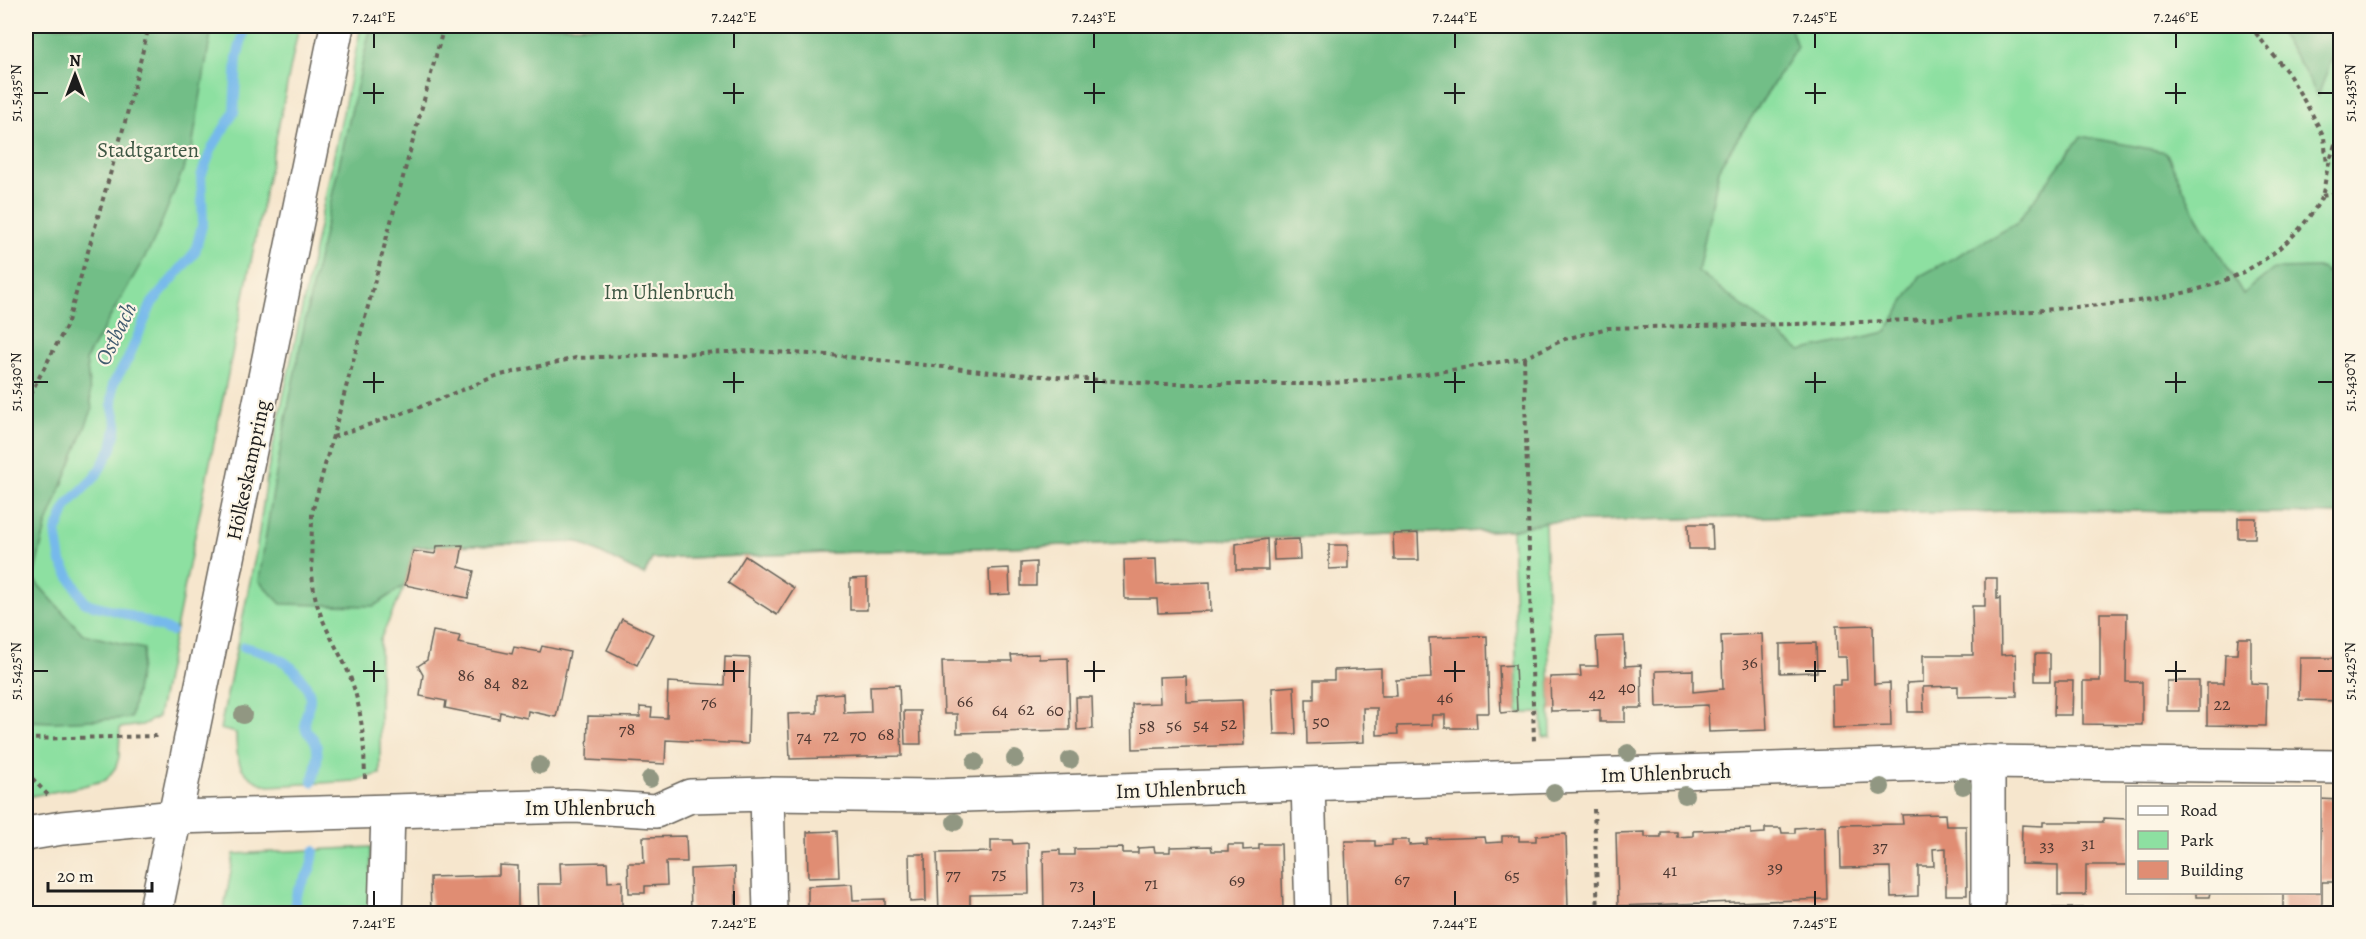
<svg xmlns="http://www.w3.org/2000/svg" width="2366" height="939" font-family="Alegreya,serif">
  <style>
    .green { fill: #8de0a1; stroke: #547e5e; stroke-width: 1.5 }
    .forest { fill: #72be87; stroke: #476d52; stroke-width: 1.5 }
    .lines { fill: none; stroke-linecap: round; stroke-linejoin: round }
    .stream { stroke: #76b9eb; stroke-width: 10 }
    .building { fill: #e08d73 }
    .minor-casing { stroke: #68635a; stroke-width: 36 }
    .major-casing { stroke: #68635a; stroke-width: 36 }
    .path { stroke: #68635a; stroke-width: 4; stroke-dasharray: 4.5 4.5; stroke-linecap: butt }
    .minor { stroke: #fff; stroke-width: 33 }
    .major { stroke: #fff; stroke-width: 33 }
    .tree { fill: #919782 }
    .ticks { fill: none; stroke: #1c1c1c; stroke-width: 2 }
    .labels { text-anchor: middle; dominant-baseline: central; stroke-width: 4.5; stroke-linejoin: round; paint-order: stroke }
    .number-label { font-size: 18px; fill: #4d3832 }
    .park-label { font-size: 21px; fill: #3e5744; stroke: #fcf5e5 }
    .street-label { font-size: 21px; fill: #1c1c1c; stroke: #fcf5e5 }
    .water-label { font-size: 22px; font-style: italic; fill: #405b6f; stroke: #fcf5e5 }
    .neatline { fill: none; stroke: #1c1c1c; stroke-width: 2 }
    .ticks-label { font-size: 15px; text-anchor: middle; fill: #1c1c1c }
  </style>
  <rect width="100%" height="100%" fill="#fcf5e5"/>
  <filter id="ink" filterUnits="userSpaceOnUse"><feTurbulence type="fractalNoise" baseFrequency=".0167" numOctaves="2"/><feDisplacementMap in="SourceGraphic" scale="12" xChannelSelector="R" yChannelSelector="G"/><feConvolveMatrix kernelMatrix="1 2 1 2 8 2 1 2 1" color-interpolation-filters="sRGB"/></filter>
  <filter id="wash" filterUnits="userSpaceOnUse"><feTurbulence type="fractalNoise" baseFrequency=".008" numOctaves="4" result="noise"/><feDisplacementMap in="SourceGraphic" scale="24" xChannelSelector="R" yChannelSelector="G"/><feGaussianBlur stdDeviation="1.35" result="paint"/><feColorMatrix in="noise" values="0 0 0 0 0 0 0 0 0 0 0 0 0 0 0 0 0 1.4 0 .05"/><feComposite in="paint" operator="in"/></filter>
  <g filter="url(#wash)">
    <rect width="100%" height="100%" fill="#f6e6cd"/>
    <!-- green -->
    <g class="green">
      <polygon points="26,26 299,26 158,717 142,725 120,728 119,757 116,767 106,780 79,787 26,797"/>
      <path d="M361 26H2340V514L2056 510 1545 522 1551 736 1543 737 1542 713H1518L1512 530 652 559 644 575 578 542 414 547 405 585 380 640V774L355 781 269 786C239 777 236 762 236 733L220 729 256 552 268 470Z"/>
      <polygon points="371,847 370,913 223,914 234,854"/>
    </g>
    <!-- forest -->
    <g class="forest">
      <polygon points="26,26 212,26 192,148 153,243 86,359 92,410 46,526 33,579 83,634 144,649 131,718 54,722 26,721"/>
      <path d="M371 26H1790L1797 47 1720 166 1698 271 1800 351 1886 332 1920 276 2016 224 2081 136 2166 152 2194 211 2243 294 2274 269 2321 268 2340 280V514L2056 510 1545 522 1512 530 652 559 644 575 578 542 414 547 405 585 374 606 281 604 259 581C286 394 328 210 371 26Z"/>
      <polygon points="2274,26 2340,26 2340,37 2318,96 2296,57"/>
    </g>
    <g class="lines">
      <!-- stream -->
      <g class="stream">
        <polyline points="171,631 120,612 85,603 61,562 56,532 67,505 95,477 112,448 117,424 112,404 113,384 128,359 152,303 195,252 203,222 201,176 212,148 234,112 237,58 245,26"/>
        <path d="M244 647C268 653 289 659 303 681 306 685 310 692 310 698 310 709 302 718 306 730 308 734 313 737 315 741 320 753 316 770 312 782"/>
        <path d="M299 914C289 898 300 888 308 874 312 867 313 859 314 851"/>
      </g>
    </g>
    <g id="blocks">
      <!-- building -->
      <g class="building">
        <polygon points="2238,518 2256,518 2255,538 2238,538"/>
        <polygon points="1688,524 1712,524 1713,549 1689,549"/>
        <polygon points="1418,533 1419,560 1394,560 1393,534"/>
        <polygon points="1267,539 1268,570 1236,570 1236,544"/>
        <polygon points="1299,539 1300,559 1274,560 1273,540"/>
        <polygon points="463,545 459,567 474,571 468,598 405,585 413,551 435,554 437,546"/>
        <polygon points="1329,545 1348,545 1348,568 1329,569"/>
        <polygon points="745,556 794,588 777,615 728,583"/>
        <polygon points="1156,559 1157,584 1210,582 1211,611 1158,613 1157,599 1125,599 1124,560"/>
        <polygon points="1036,562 1036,586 1021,586 1021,563"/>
        <polygon points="1009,568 1010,594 990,595 989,569"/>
        <polygon points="867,578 867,610 850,610 850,579"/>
        <polygon points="1985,578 1997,578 1997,599 2000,598 2001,655 2016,654 2017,696 1958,697 1958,686 1923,687 1924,712 1908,712 1907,683 1923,682 1923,655 1973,655 1972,606 1985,606"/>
        <polygon points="2100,613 2127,613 2126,682 2142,682 2142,725 2083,724 2083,681 2100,681"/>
        <polygon points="622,619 653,634 637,665 607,650"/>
        <polygon points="1873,625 1874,684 1890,683 1891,726 1833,728 1832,685 1840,685 1840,680 1847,680 1846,657 1837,657 1836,626"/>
        <polygon points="433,631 460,636 458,643 512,654 514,647 540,652 542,646 570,652 556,717 528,711 527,718 500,712 499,719 445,708 446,701 420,696 423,675 418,666 427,660"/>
        <polygon points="1762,634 1767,730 1709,732 1708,705 1657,707 1656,671 1693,670 1693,692 1723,689 1721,636"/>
        <polygon points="1487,636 1489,713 1476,713 1477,728 1445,728 1445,715 1432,715 1432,725 1397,726 1398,734 1377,735 1377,708 1363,708 1364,742 1307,744 1306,699 1314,699 1314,680 1334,680 1334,670 1381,668 1381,696 1397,696 1396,680 1431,678 1429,638"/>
        <polygon points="1624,636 1625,666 1641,665 1642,708 1625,708 1625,722 1600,722 1600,710 1551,711 1550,677 1581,676 1580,666 1598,666 1596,637"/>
        <polygon points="2238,638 2251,638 2251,683 2267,684 2266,726 2207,725 2207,683 2224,683 2225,654 2237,654"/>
        <polygon points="1816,643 1817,672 1780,673 1780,644"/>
        <polygon points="1039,654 1039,659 1068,658 1070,730 957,733 957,714 944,714 942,661 1012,661 1011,655"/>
        <rect x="2035" y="654" width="15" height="27"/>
        <polygon points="725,657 750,658 748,744 666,740 665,764 587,760 588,716 640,717 640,707 652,708 651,717 667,718 668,682 724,685"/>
        <polygon points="2300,658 2340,658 2340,701 2299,700"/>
        <polygon points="1515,665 1517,711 1501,713 1499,666"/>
        <polygon points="1186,676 1187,702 1242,700 1244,745 1133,749 1132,704 1160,703 1159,677"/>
        <polygon points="2055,681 2073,681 2072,715 2054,715"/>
        <rect x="2167" y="681" width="32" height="30"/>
        <polygon points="899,685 902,756 790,759 788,714 817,713 817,695 843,693 844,713 871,712 870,686"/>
        <polygon points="1294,686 1296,734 1274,734 1272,688"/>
        <polygon points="1076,697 1092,697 1093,729 1077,730"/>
        <polygon points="904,711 920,711 921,744 905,744"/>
        <polygon points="2320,799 2340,800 2340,849 2336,849 2336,882 2322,882 2322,914 2283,914 2283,892 2320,892"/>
        <polygon points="1945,814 1946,826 1966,826 1967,895 1946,895 1946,848 1933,849 1934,866 1918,866 1918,896 1891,897 1890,867 1841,868 1840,825 1903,824 1902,815"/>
        <polygon points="2103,818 2128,819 2128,865 2086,865 2086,895 2058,895 2058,865 2021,864 2022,825 2043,826 2043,822 2103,822"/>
        <polygon points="1825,826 1827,899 1618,906 1616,833 1645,832 1645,837 1661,837 1661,832 1677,832 1677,837 1693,836 1693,831 1751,829 1751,834 1765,833 1765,828 1781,828 1782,833 1795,833 1795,828"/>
        <polygon points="837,831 839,877 808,878 807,832"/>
        <polygon points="1566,834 1568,908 1347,914 1345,841 1375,841 1375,846 1392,845 1392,840 1409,840 1409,845 1427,844 1427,839 1485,837 1486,843 1502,842 1502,836 1519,836 1519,841 1536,841 1536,836"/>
        <polygon points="686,836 687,862 666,862 667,885 645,886 645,893 629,893 628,863 644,863 643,837"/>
        <polygon points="991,840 1012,840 1013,844 1028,843 1029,894 970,895 970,914 939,914 937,853 991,852"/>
        <polygon points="1259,844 1281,844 1283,910 1262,911 1262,914 1044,914 1043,851 1060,850 1060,855 1074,855 1074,849 1123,848 1123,853 1138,853 1138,848 1154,847 1155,852 1170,852 1170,847 1211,846 1212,851 1228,851 1228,845 1243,845 1243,850 1259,849"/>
        <polygon points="909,854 925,854 926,901 910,902"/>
        <polygon points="607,862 608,882 622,881 622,912 539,914 538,884 561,884 560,863"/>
        <polygon points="499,865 518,866 518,914 431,914 430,877 499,875"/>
        <polygon points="735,867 736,914 691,914 690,869"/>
        <polygon points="852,884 853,900 885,899 885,914 808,914 808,886"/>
        <polygon points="2196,892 2210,892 2209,897 2196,897"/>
        <rect x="2048" y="908" width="53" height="6"/>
      </g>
    </g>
  </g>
  <g filter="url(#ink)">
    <use href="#blocks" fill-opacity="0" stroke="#68635a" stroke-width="1.5"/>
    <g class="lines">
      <defs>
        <g id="minor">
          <polyline points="1988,762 1988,914"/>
          <polyline points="1308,785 1312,914"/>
          <polyline points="767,794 770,914"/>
          <polyline points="26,834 62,828 176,817 575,806 656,811 690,796 767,794 933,796 1988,762 2340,767"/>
          <polyline points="385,914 388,812"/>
        </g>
        <polyline id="major" points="155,914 337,26"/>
      </defs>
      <!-- minor casing -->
      <use href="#minor" class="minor-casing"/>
      <!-- major casing -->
      <use href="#major" class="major-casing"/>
      <!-- path -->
      <g class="path">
        <polyline points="2250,26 2288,73 2312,114 2324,137 2327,165"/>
        <polyline points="2322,196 2340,193"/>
        <polyline points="1524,358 1534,743"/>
        <polyline points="26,402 67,325 125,122 149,26"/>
        <path d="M333 437 420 407 496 376 576 358 752 351 830 355 1000 373 1156 384H1321L1408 377 1524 358 1565 339 1608 328C1753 324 1899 325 2043 310 2124 302 2221 302 2284 244 2298 232 2313 214 2321 198 2325 189 2325 177 2328 167 2332 154 2336 141 2340 128"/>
        <polyline points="26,739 157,736"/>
        <polyline points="26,772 48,795"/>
        <path d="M365 779C364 740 362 702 346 667 336 646 324 627 317 604 309 575 312 543 312 513L444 26"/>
        <polyline points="1594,809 1598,914"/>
      </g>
      <!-- minor -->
      <use href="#minor" class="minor"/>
      <!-- major -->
      <use href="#major" class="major"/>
    </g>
    <!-- trees -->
    <g class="tree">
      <circle cx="243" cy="715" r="9"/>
      <circle cx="1628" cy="753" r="9"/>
      <circle cx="1015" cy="759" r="9"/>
      <circle cx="1070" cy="760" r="9"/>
      <circle cx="975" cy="762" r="9"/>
      <circle cx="540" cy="765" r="9"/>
      <circle cx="650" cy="779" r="9"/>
      <circle cx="1963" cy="786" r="9"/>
      <circle cx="1881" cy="787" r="9"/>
      <circle cx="1554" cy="793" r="9"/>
      <circle cx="1685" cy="795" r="9"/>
      <circle cx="955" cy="822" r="9"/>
    </g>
  </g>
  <!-- ticks -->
  <path class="ticks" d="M374 33V48M734 33V48M1094 33V48M1455 33V48M1815 33V48M2176 33V48M374 83V104M734 83V104M1094 83V104M1455 83V104M1815 83V104M2176 83V104M33 93H48M363 93H384M723 93H744M1084 93H1105M1444 93H1465M1805 93H1826M2165 93H2186M2318 93H2333M374 372V393M734 372V393M1094 372V393M1455 372V393M1815 372V393M2176 372V393M33 382H48M363 382H384M723 382H744M1084 382H1105M1444 382H1465M1805 382H1826M2165 382H2186M2318 382H2333M374 661V682M734 661V682M1094 661V682M1455 661V682M1815 661V682M2176 661V682M33 671H48M363 671H384M723 671H744M1084 671H1105M1444 671H1465M1805 671H1826M2165 671H2186M2318 671H2333M374 891V906M734 891V906M1094 891V906M1455 891V906M1815 891V906"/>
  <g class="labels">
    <!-- number labels -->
    <g class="number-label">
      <text x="1750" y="662">36</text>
      <text x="466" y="675">86</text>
      <text x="492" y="683">84</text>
      <text x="520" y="683">82</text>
      <text x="1627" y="687">40</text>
      <text x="1597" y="693">42</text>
      <text x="1445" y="697">46</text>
      <text x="965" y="701">66</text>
      <text x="709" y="702">76</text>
      <text x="2222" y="704">22</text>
      <text x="1026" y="709">62</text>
      <text x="1000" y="710">64</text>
      <text x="1055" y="710">60</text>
      <text x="1321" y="721">50</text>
      <text x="1229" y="723">52</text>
      <text x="1201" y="724">54</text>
      <text x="1174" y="725">56</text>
      <text x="1147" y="726">58</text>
      <text x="627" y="729">78</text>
      <text x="886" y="734">68</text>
      <text x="831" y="735">72</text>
      <text x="858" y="735">70</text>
      <text x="804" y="736">74</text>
      <text x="2088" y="843">31</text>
      <text x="2047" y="845">33</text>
      <text x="1880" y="846">37</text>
      <text x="1775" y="867">39</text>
      <text x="1670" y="870">41</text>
      <text x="999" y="873">75</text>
      <text x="953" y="874">77</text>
      <text x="1512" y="875">65</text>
      <text x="1402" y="879">67</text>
      <text x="1237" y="880">69</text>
      <text x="1151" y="883">71</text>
      <text x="1077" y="884">73</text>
    </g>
    <!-- park labels -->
    <g class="park-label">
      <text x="148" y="150">Stadtgarten</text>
      <text x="669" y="292">Im Uhlenbruch</text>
    </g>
    <!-- street labels -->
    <g class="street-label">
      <text transform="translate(248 470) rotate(-78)">Hölkeskampring</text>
      <text transform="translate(1666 773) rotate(-2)">Im Uhlenbruch</text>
      <text transform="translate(1181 789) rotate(-2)">Im Uhlenbruch</text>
      <text x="590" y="808">Im Uhlenbruch</text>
    </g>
    <!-- water labels -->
    <g class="water-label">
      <text transform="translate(116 334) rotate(-64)">Ostbach</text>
    </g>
  </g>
  <!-- margin -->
  <rect width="2366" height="939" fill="none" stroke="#fcf5e5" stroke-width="66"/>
  <!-- legend -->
  <rect x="2126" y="786" width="195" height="108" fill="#fcf5e5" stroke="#a29e95" stroke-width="1.5"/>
  <rect x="2138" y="806" width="30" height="9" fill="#ffffff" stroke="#a29e95" stroke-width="1.5"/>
  <text x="2180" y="816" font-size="18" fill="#1c1c1c">Road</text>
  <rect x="2138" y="831" width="30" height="18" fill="#8de0a1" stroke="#a29e95" stroke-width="1.5"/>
  <text x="2180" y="846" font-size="18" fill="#1c1c1c">Park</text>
  <rect x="2138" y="861" width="30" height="18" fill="#e08d73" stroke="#a29e95" stroke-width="1.5"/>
  <text x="2180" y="876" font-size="18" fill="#1c1c1c">Building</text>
  <!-- north arrow -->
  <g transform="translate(75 75)" stroke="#fcf5e5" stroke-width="4.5" paint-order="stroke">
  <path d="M0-4.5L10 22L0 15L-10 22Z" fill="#1c1c1c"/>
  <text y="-9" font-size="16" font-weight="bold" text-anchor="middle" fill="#1c1c1c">N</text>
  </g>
  <!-- scale -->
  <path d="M48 882v9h104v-9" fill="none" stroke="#1c1c1c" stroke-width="3"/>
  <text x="57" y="882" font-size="18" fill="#1c1c1c" stroke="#fcf5e5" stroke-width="4.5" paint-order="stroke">20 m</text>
  <rect x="33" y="33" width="2300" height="873" class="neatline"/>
  <g class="ticks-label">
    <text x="374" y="22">7.241°E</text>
    <text x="734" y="22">7.242°E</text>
    <text x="1094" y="22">7.243°E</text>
    <text x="1455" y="22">7.244°E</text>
    <text x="1815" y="22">7.245°E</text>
    <text x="2176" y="22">7.246°E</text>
    <text transform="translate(16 93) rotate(-90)" y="5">51.5435°N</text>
    <text transform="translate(2350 93) rotate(-90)" y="5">51.5435°N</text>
    <text transform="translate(16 382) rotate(-90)" y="5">51.5430°N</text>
    <text transform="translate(2350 382) rotate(-90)" y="5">51.5430°N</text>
    <text transform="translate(16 671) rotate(-90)" y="5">51.5425°N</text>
    <text transform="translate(2350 671) rotate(-90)" y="5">51.5425°N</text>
    <text x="374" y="928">7.241°E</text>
    <text x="734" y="928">7.242°E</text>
    <text x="1094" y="928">7.243°E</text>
    <text x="1455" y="928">7.244°E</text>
    <text x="1815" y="928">7.245°E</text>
  </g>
</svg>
